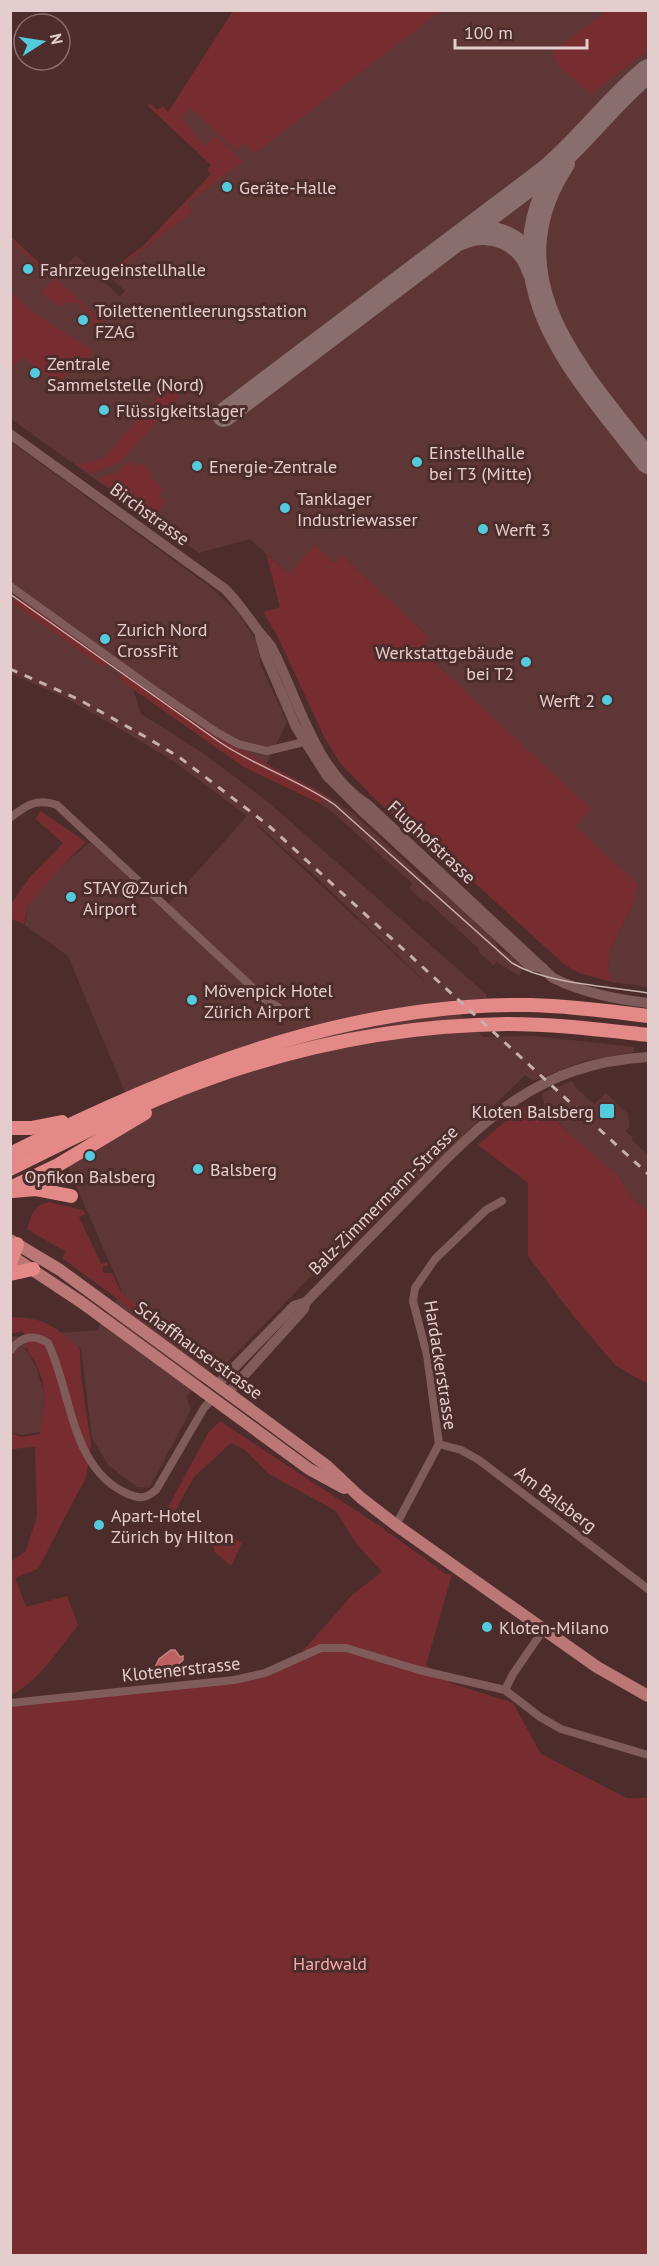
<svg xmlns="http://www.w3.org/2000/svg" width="659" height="2266" font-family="'PT Sans',sans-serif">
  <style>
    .built { fill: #5d3635; fill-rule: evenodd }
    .green { fill: #772d2f }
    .water { fill: #bc6060; stroke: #c88181; stroke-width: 1.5 }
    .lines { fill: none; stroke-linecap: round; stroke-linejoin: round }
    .taxiway { stroke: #8a6e6d; stroke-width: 24 }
    .street { stroke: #7f5b59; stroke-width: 8 }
    .secondary { stroke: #7f5b59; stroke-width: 10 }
    .primary { stroke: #bb7775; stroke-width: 12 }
    .highway { stroke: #e38987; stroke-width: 14 }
    .tram { stroke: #c7afae; stroke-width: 1.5 }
    .rail { stroke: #c7afae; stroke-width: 3; stroke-dasharray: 8 8; stroke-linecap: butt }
    .poi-dot { fill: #54cadd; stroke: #4d2d2c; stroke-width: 2 }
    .labels { text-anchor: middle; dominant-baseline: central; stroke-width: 6; stroke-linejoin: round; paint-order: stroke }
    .poi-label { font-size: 18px; fill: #e4cecd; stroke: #4d2d2c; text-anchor: start }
    .street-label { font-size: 18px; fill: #e4cecd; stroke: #4d2d2c }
    .park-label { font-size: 18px; fill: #f7aca9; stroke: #4d2d2c }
  </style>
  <rect width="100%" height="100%" fill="#4d2d2c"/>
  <!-- built -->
  <g class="built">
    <polygon points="235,11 648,11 648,987 612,982 608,970 610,951 632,906 637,885 574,826 590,809 422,651 429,637 341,554 334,563 288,574 250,539 199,553 11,419 10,236 55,278 76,255 120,297 125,291 107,274 146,245 222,164 170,114"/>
    <path d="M11 442 209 586 238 613 257 642 261 666 287 722 266 765 320 791 354 814 430 885 432 883 491 937 500 949 525 965 519 976 497 962 493 965 478 951 479 949 426 900 424 902 409 888 412 883 331 811 315 800 244 767 133 689 141 714 200 751 267 801 486 994 487 999 446 1001 484 1037 535 1036 634 1047V1052L584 1061 533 1081 525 1075 325 1271 309 1278 225 1365H213L186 1397 191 1410 149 1488 137 1487 108 1465 92 1438 81 1348H25L36 1366 45 1396 41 1432 21 1435 11 1432V1337L97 1330 122 1291 68 1167 138 1123 68 956 25 925 27 907 58 869 90 842 163 910 247 816 176 763 134 737 64 697 11 674ZM257 824 316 877 437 993 256 825Z"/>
    <polygon points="572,1081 576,1088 594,1104 606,1093 628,1114 630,1125 626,1131 633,1138 632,1140 648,1155 648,1212 631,1197 619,1177 561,1126 545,1108 542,1093"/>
  </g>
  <!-- green -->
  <g class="green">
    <polygon points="233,11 441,11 255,153 243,143 236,150 190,108 181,119 194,132 193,134 206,146 214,136 243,161 187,203 192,212 103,280 101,278 145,244 211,174 207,170 211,165 148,106 150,103 157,110 163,106 168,112"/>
    <polygon points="607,11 648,11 648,50 591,94 558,66 553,55 557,48"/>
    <polygon points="10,236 112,330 113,334 109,341 91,324 93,318 77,303 64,303 60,307 41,293 53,280 11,241"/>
    <polygon points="10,291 34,313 91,349 92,353 88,358 86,356 62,380 67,385 61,386 22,357 11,370"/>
    <polygon points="170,384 179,394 178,399 120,462 91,474 76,464 91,462 103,458"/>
    <polygon points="130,461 135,467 141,462 153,474 151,477 163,489 159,495 166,501 160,508 159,517 155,520 98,479 119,471"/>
    <polygon points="315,545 334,563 341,554 429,637 422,651 591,809 575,826 638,884 632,906 610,951 608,970 612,982 579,973 565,965 455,865 451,869 374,798 340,763 324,737 278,637 263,612 280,607 266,554 288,574"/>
    <polygon points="22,599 112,664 101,666 11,602"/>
    <polygon points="123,673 126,673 229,744 327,796 321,804 244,767 119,679"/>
    <polygon points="40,811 86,842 59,869 27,907 24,924 11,919 11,904 30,877 63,843 36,819"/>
    <polygon points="522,1107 545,1108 561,1126 619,1177 631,1197 648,1212 648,1384 616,1366 571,1313 528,1256 528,1183 478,1145"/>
    <path d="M49 1202 83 1210 85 1214 79 1217 101 1264 107 1262 109 1266H103V1273H112L121 1292 127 1297 156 1319 163 1321 173 1320 157 1328 62 1258 66 1252 27 1229C32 1215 33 1205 49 1202Z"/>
    <path d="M11 1317C46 1318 56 1326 80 1350L81 1377 91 1445 86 1477 38 1569 15 1578 26 1607 67 1596 78 1625C59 1649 39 1681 11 1695V1562L26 1551 37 1516 35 1447 11 1449V1433L21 1437 40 1434 45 1398 42 1379 35 1361 29 1354 23 1331 11 1334Z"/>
    <polygon points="220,1421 381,1527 446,1574 452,1574 426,1665 450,1683 513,1703 541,1754 627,1798 648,1798 648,2255 11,2255 10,1707 262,1678 301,1653 353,1594 382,1572 356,1543 336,1511 269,1474 245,1450 231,1443 194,1477 168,1523 165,1513 208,1433"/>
    <polygon points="233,1538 242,1543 231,1566 215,1552 213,1546"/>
  </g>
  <!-- water -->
  <polygon class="water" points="171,1650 175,1650 180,1657 183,1656 183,1660 172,1670 161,1674 154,1670 159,1659"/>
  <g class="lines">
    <!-- taxiway -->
    <g class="taxiway">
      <path d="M563 163C487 280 578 372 648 462"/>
      <path d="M461 238C491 225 524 239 534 271"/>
      <path d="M224 415 547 171C584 140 611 101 648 71"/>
    </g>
    <!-- street -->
    <g class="street">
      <polyline points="10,586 153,689 218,733 238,744 267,751 308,741"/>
      <path d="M10 818C26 805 37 798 57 805L266 1000 278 1007"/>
      <path d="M11 1350C21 1336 34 1334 48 1343 72 1392 70 1469 128 1494 140 1499 145 1499 156 1490L204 1408 212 1399"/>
      <polyline points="439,1444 461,1450 479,1460 648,1589"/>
      <polyline points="396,1525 439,1444 427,1355 413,1301 415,1288 435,1259 486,1210 502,1201"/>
      <polyline points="505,1690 513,1674 544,1629"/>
      <polyline points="10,1703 234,1680 265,1673 321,1648 346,1648 419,1670 505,1690 540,1717 561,1729 648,1755"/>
    </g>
    <!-- secondary -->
    <g class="secondary">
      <path d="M10 434 225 589C238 602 248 617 259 632 264 638 270 643 273 650 300 703 315 771 368 805L553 978C584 993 615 999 648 1003"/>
      <polyline points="260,636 265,655 296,727 327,776 361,810 529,965 543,968"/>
      <path d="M217 1385 294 1306 306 1302C340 1267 374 1233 408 1198 483 1121 535 1064 648 1057"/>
      <polyline points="228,1393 304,1309 306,1302"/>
    </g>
    <!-- primary -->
    <g class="primary">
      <polyline points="10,1240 60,1270 258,1415 327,1466 361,1498 396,1525 597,1667 648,1696"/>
      <polyline points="10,1255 81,1302 309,1469 344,1488"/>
    </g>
    <!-- highway -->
    <g class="highway">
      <polyline points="10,1128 31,1128 62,1122"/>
      <path d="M10 1154C173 1072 345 1002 531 1005 570 1006 609 1011 648 1016"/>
      <path d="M10 1169C71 1139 133 1107 197 1083 296 1046 401 1025 508 1024 555 1024 602 1030 648 1035"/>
      <polyline points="10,1188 58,1165 145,1113"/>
      <polyline points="13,1191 35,1189 71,1196"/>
      <polyline points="10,1264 17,1244"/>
      <polyline points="10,1274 33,1269"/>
    </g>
    <!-- tram -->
    <path class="tram" d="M10 594 221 743C257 767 299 780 335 805L512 963C547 984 608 986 648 993"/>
    <!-- rail -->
    <polyline class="rail" points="10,669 78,699 144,736 179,757 268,825 648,1174"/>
  </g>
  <!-- markers -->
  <g class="poi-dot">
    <circle cx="227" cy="187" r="6"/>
    <circle cx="28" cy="269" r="6"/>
    <circle cx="83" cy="320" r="6"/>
    <circle cx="35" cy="373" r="6"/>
    <circle cx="104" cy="410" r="6"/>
    <circle cx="417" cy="462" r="6"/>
    <circle cx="197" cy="466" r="6"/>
    <circle cx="285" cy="508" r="6"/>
    <circle cx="483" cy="529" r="6"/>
    <circle cx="105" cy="639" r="6"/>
    <circle cx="526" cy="662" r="6"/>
    <circle cx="607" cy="700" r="6"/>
    <circle cx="71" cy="897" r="6"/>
    <circle cx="192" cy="1000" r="6"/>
    <rect x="599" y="1103" width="16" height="16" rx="3"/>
    <circle cx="90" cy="1156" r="6"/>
    <circle cx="198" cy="1169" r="6"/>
    <circle cx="99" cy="1525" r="6"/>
    <circle cx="487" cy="1627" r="6"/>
  </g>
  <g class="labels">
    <!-- poi labels -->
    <g class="poi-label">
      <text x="239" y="187">Geräte-Halle</text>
      <text x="40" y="269">Fahrzeugeinstellhalle</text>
      <text x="95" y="310">Toilettenentleerungsstation<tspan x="95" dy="21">FZAG</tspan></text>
      <text x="47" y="363">Zentrale<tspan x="47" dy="21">Sammelstelle (Nord)</tspan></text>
      <text x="116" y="410">Flüssigkeitslager</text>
      <text x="429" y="452">Einstellhalle<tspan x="429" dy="21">bei T3 (Mitte)</tspan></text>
      <text x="209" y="466">Energie-Zentrale</text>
      <text x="297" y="498">Tanklager<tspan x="297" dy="21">Industriewasser</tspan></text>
      <text x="495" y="529">Werft 3</text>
      <text x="117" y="629">Zurich Nord<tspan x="117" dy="21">CrossFit</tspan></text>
      <text x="514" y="652" text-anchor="end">Werkstattgebäude<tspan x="514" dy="21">bei T2</tspan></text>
      <text x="595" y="700" text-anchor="end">Werft 2</text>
      <text x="83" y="887">STAY@Zurich<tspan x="83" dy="21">Airport</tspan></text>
      <text x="204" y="990">Mövenpick Hotel<tspan x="204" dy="21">Zürich Airport</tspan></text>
      <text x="594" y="1111" text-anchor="end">Kloten Balsberg</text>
      <text x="210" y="1169">Balsberg</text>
      <text x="90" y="1176" text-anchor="middle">Opfikon Balsberg</text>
      <text x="111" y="1515">Apart-Hotel<tspan x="111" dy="21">Zürich by Hilton</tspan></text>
      <text x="499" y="1627">Kloten-Milano</text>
    </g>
    <!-- street labels -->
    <g class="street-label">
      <text transform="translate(150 514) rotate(36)">Birchstrasse</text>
      <text transform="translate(432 842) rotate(43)">Flughofstrasse</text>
      <text transform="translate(383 1200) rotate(-45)">Balz-Zimmermann-Strasse</text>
      <text transform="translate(199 1350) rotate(36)">Schaffhauserstrasse</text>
      <text transform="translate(441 1365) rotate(81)">Hardackerstrasse</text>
      <text transform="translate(556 1499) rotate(37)">Am Balsberg</text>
      <text transform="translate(181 1669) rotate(-6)">Klotenerstrasse</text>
    </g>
    <!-- park labels -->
    <g class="park-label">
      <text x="330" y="1963">Hardwald</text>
    </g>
  </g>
  <!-- border -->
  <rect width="659" height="2266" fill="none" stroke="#e4cecd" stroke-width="24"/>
  <!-- north arrow -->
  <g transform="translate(42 42) rotate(78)"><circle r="28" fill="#4d2d2c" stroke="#896d6c" stroke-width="1.5"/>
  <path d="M0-4.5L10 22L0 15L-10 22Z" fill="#54cadd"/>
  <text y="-9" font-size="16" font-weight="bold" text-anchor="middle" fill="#e4cecd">N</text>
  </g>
  <!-- scale -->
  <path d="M455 39v9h132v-9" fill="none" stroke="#e4cecd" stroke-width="3"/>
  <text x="464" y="39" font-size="18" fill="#e4cecd" stroke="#4d2d2c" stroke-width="4.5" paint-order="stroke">100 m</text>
</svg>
